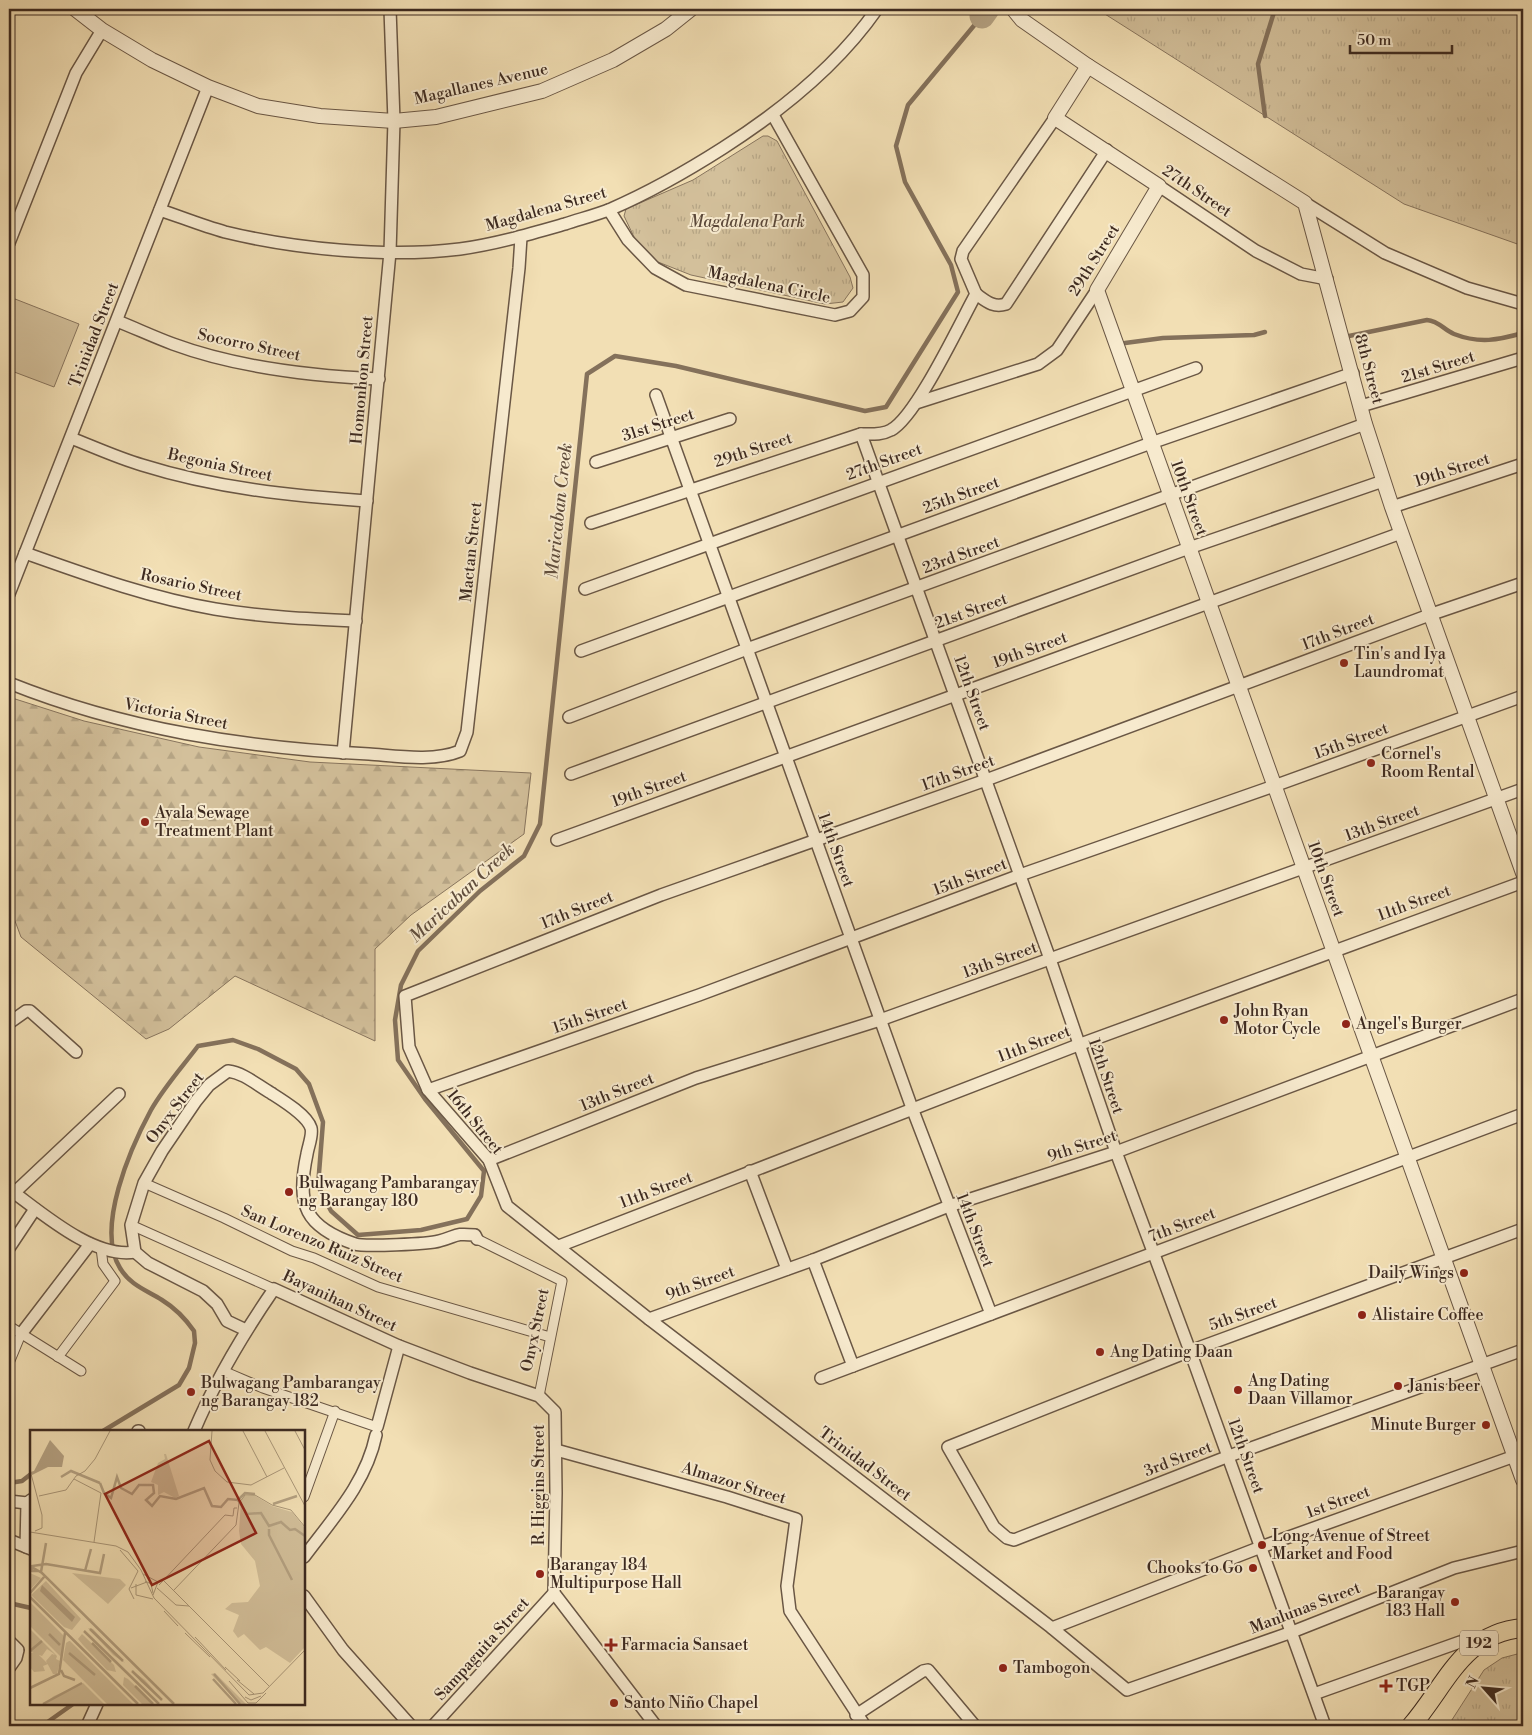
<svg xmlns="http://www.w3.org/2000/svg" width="1532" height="1735" font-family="'Libre Bodoni',serif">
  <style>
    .grass { fill: url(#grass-tufts); stroke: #88755e }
    .forest { fill: url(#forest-firs); stroke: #88755e }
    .garden { fill: #d3c09b; stroke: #88755e }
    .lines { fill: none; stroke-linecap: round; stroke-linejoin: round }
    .stream { stroke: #84715b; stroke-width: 4.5 }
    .river { stroke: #b4a182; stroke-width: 25 }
    .pedestrian-casing { stroke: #6a5745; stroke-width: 11 }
    .minor-casing { stroke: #6a5745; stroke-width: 14 }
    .tertiary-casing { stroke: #6a5745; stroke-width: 16 }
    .primary-casing { stroke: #3d2a20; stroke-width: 20 }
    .pedestrian { stroke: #f7eace; stroke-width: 9 }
    .minor { stroke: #f7eace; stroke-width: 11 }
    .tertiary { stroke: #f7eace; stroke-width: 14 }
    .primary { stroke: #f2dfb4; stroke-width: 18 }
    .poi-dot { fill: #8f2418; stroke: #f7eace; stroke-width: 2 }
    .labels { text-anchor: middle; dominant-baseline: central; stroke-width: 4; stroke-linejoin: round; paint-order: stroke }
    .shield { fill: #f7eace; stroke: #756454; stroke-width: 1 }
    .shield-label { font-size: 15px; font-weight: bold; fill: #3d2a20 }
    .street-label { font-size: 16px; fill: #3d2a20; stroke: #f7eace }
    .park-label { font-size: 16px; font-style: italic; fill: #5b4839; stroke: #f7eace }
    .poi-label { font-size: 16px; fill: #3d2a20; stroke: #f7eace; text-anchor: start }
    .water-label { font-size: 18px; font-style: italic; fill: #614e3d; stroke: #f7eace }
    .inset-river { fill: none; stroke: #b4a182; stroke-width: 2.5 }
    .inset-road { fill: none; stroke: #aa9779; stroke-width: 1 }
    .view { fill: #8f2418; fill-opacity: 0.15; stroke: #8f2418; stroke-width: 2.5 }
    .inset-edge { fill: none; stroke: #3d2a20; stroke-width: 2.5 }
  </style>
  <defs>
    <pattern id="grass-tufts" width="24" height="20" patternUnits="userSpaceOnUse" patternTransform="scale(1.25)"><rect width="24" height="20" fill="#d3c09b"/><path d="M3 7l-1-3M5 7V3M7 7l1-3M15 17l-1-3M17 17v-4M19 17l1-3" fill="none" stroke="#b6a585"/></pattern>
    <pattern id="forest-firs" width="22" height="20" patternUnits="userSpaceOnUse" patternTransform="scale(1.25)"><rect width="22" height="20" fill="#d3c09b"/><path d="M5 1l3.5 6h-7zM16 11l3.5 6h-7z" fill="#b6a585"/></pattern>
  </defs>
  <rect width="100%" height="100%" fill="#f2dfb4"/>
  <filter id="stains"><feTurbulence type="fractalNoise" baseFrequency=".004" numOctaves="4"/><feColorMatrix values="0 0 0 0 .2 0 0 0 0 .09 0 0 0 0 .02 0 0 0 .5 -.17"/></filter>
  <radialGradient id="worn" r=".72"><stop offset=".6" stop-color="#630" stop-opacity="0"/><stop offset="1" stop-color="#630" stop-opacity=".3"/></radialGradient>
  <!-- grass -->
  <g class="grass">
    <polygon points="1097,9 1523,9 1523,246 1404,204"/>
    <polygon points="763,136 768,136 777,141 850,277 853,288 843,302 825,304 691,275 658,262 635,239 624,216 626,209 693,180"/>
    <polygon points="1521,1653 1523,1653 1523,1726 1448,1726 1484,1670 1502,1658"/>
  </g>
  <!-- forest -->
  <polygon class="forest" points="9,697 84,721 199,747 310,762 531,773 524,834 411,915 375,949 375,1041 235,976 169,1029 146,1039 21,937 9,905"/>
  <!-- garden -->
  <polygon class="garden" points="10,297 79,324 54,387 9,370"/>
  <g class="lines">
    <!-- stream -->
    <g class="stream">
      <polyline points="1265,116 1258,64 1275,9"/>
      <path d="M1349 336 1427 320C1439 321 1444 330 1454 334 1480 344 1498 340 1523 333"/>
      <polyline points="1125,343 1163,338 1254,335 1265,332"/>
      <path d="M103 1431 179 1385 189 1368 195 1343 194 1331C185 1318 175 1308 162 1300 146 1290 130 1285 120 1268 95 1228 131 1147 151 1110 164 1087 183 1066 198 1046L233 1040 258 1049 296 1069 309 1084 323 1122 318 1186 331 1211 358 1235 421 1230 467 1219 481 1196 484 1171 425 1099 398 1060 395 1020 401 985 418 951 480 891 524 856 540 824 587 374 615 356 676 366 865 411 886 407 958 292 951 265 905 182 896 146 908 105 982 16 979 9"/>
      <polyline points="9,1483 22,1481 31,1474"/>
      <polyline points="9,1603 31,1608"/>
      <polyline points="42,1726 73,1704"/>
    </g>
    <!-- river -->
    <polyline class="river" points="982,16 987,9"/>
    <defs>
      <g id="pedestrian">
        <polyline points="144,1183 224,1218 292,1251 314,1258 378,1287 550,1337"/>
        <polyline points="131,1225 274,1289"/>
        <polyline points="477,1239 562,1281 539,1396"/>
        <polyline points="9,1326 81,1371"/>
        <polyline points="58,1357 115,1281 103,1264 101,1248"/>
        <polyline points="9,1363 21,1334"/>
        <polyline points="223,1371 263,1388 377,1427"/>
        <polyline points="304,1497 335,1411"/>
      </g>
      <g id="minor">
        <polyline points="1159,186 1256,251 1301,274 1327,279"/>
        <polyline points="1305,203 1385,253 1467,288 1523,304"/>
        <path d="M160 210C181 217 203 226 225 232 295 249 388 258 460 249 496 244 530 234 565 224 580 219 596 215 611 209 650 192 687 171 723 148 781 111 838 65 877 9"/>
        <polyline points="609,210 628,240 655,268 686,285 835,315 850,311 863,297 863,275 773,115"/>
        <polyline points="9,243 76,73 102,30"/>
        <path d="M976 294C986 301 993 308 1006 304L1107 150"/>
        <path d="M117 321C135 328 154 337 173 344 238 368 311 376 379 379"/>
        <polyline points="656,395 912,1108 991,1314"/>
        <polyline points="916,403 1038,364 1057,350 1097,290"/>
        <polyline points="1361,406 1523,358"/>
        <polyline points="861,434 1050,959 1116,1152 1190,1351 1325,1726"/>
        <path d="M71 438C94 447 118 458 142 465 215 488 292 496 367 501"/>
        <polyline points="596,462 730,419"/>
        <polyline points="1392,507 1523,464"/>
        <path d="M591 523 861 434C871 434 882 435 891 430 916 417 960 323 976 294L961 259 963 251 1055 118"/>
        <path d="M25 553C87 575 150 598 215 609 262 617 309 619 356 621"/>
        <polyline points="1523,583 1432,614 986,780 661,895 405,996 409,1047 428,1090 489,1160 507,1206 649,1319 1052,1628 1127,1690 1292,1632 1454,1568 1523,1551"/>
        <polyline points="585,589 1196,368"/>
        <polyline points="9,594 208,87"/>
        <polyline points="581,651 1151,443 1353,373"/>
        <path d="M9 683C124 729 245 748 369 754 397 756 433 762 460 751L467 732 519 268 521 237"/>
        <polyline points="569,717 747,649 1365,424"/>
        <polyline points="343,753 390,252 394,121 390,9"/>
        <polyline points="571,774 1189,548 1383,481"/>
        <polyline points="557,840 1401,533"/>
        <polyline points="9,1023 26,1011 30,1011 76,1052"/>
        <polyline points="428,1090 699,995 1020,875 1274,786 1523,696"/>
        <polyline points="489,1160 696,1078 880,1020 1523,789"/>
        <polyline points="750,1171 787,1269"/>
        <path d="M9 1189C41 1212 93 1259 135 1252"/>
        <polyline points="14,1193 119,1094"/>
        <polyline points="1523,1229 1190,1351 948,1447 994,1527 1007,1538 1014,1540 1229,1456 1523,1350"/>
        <polyline points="559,1246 1078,1045 1523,882"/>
        <polyline points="9,1248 35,1209"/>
        <polyline points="813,1260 853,1366"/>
        <polyline points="649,1319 813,1260 949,1206 1116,1152 1523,999"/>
        <path d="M246 1330 227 1321 217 1304 203 1291 148 1263 135 1252 131 1225 144 1183 162 1151 196 1101 209 1085 228 1071C244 1073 257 1085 271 1093 282 1100 307 1115 311 1128 313 1135 308 1147 307 1154 296 1205 305 1227 355 1244 364 1247 429 1244 439 1241 458 1236 453 1233 475 1235L477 1239"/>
        <polyline points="21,1334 90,1244"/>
        <polyline points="821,1378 1523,1114"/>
        <polyline points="377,1427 399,1346"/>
        <polyline points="138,1431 139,1431"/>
        <path d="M194 1431C215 1381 243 1334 274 1289L399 1346 470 1373 539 1396 555 1412 556 1493 554 1593 656 1726"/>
        <polyline points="556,1450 727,1497 796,1519 787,1586 790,1611 865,1726"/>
        <polyline points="9,1501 27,1503 31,1500"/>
        <polyline points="9,1540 31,1549"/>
        <polyline points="26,1547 27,1503"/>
        <path d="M304 1557C333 1518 366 1483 376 1435"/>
        <polyline points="304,1596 343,1650 411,1726"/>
        <polyline points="1052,1628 1261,1547 1523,1453"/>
        <polyline points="9,1641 18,1650 16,1658 9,1668"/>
        <polyline points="1314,1694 1460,1642 1482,1640"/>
        <polyline points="856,1715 923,1671 928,1670 975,1726"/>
        <polyline points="87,1726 97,1704"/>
        <polyline points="433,1726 554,1593"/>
      </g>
      <g id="tertiary">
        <polyline points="75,9 102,30 152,60 208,87 258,106 320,116 394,121 436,117 542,91 613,60 666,29 691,9"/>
        <polyline points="1013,9 1022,20 1088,66 1305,203 1365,424 1392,507 1523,873"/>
        <polyline points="1088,66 1055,118 1159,186 1097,290 1523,1480"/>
      </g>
      <path id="primary" d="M1411 1726C1446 1686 1462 1633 1523 1628"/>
    </defs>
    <!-- pedestrian casing -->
    <use href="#pedestrian" class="pedestrian-casing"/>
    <!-- minor casing -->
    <use href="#minor" class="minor-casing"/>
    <!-- tertiary casing -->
    <use href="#tertiary" class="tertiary-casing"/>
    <!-- primary casing -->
    <use href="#primary" class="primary-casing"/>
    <!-- pedestrian -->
    <use href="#pedestrian" class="pedestrian"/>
    <!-- minor -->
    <use href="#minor" class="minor"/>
    <!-- tertiary -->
    <use href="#tertiary" class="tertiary"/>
    <!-- primary -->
    <use href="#primary" class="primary"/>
  </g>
  <!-- markers -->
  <g class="poi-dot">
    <circle cx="1344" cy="663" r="5"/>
    <circle cx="1371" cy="763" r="5"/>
    <circle cx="145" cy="822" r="5"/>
    <circle cx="1224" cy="1020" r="5"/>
    <circle cx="1346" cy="1024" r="5"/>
    <circle cx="289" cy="1192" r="5"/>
    <circle cx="1464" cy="1273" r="5"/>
    <circle cx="1362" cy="1315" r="5"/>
    <circle cx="1100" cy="1352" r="5"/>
    <circle cx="1398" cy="1386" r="5"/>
    <circle cx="1238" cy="1390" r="5"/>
    <circle cx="191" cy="1392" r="5"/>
    <circle cx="1486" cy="1425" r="5"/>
    <circle cx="1262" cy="1545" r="5"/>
    <circle cx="1253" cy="1568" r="5"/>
    <circle cx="540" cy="1574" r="5"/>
    <circle cx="1455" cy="1602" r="5"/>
    <path d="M608.5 1637.5h5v5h5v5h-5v5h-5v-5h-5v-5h5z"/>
    <circle cx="1003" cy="1668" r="5"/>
    <path d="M1383.5 1678.5h5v5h5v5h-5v5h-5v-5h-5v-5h5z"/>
    <circle cx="614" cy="1703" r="5"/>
  </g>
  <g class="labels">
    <!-- shield labels -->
    <rect class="shield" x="1460" y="1630.5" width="38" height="25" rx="4"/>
    <g class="shield-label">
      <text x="1479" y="1643">192</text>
    </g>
    <!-- street labels -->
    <g class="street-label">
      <text transform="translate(481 84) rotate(-13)">Magallanes Avenue</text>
      <text transform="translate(1197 191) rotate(34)">27th Street</text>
      <text transform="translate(546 209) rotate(-16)">Magdalena Street</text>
      <text transform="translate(1094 260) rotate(-58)">29th Street</text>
      <text transform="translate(769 285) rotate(12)">Magdalena Circle</text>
      <text transform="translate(94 335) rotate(-69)">Trinidad Street</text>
      <text transform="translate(249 345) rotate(12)">Socorro Street</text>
      <text transform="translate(1438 367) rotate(-17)">21st Street</text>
      <text transform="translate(1369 369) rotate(75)">8th Street</text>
      <text transform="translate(362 380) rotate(-85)">Homonhon Street</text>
      <text transform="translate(658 425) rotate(-18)">31st Street</text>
      <text transform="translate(753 450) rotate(-18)">29th Street</text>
      <text transform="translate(884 462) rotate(-20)">27th Street</text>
      <text transform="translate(220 465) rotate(12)">Begonia Street</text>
      <text transform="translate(1452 470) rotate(-18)">19th Street</text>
      <text transform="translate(961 495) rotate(-20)">25th Street</text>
      <text transform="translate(1189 498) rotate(70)">10th Street</text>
      <text transform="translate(471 552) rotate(-84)">Mactan Street</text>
      <text transform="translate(961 555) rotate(-20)">23rd Street</text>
      <text transform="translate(191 585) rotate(12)">Rosario Street</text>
      <text transform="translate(971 611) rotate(-20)">21st Street</text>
      <text transform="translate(1338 632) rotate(-21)">17th Street</text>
      <text transform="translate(1030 650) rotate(-20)">19th Street</text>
      <text transform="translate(972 693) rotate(70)">12th Street</text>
      <text transform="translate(176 714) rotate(11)">Victoria Street</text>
      <text transform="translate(1351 741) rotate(-20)">15th Street</text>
      <text transform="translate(958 773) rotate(-20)">17th Street</text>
      <text transform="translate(649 789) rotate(-20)">19th Street</text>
      <text transform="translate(1382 823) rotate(-20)">13th Street</text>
      <text transform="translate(836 850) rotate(70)">14th Street</text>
      <text transform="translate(970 877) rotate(-21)">15th Street</text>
      <text transform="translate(1326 879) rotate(70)">10th Street</text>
      <text transform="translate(1414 903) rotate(-20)">11th Street</text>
      <text transform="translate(577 910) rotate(-22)">17th Street</text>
      <text transform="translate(1000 960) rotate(-20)">13th Street</text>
      <text transform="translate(590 1016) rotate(-19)">15th Street</text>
      <text transform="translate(1034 1044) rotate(-21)">11th Street</text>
      <text transform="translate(1106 1076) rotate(71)">12th Street</text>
      <text transform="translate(617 1092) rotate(-22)">13th Street</text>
      <text transform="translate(175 1108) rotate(-53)">Onyx Street</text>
      <text transform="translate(475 1122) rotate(51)">16th Street</text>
      <text transform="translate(1082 1146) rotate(-18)">9th Street</text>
      <text transform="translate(656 1190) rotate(-21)">11th Street</text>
      <text transform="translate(1182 1225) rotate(-21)">7th Street</text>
      <text transform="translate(975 1230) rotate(69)">14th Street</text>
      <text transform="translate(322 1244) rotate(23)">San Lorenzo Ruiz Street</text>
      <text transform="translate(700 1283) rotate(-20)">9th Street</text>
      <text transform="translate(340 1301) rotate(25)">Bayanihan Street</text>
      <text transform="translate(1243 1314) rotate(-20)">5th Street</text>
      <text transform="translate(535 1330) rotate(-78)">Onyx Street</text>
      <text transform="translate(1246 1456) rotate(70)">12th Street</text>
      <text transform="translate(1178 1459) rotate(-21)">3rd Street</text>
      <text transform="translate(865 1464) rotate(37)">Trinidad Street</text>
      <text transform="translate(734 1483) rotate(17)">Almazor Street</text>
      <text transform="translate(539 1485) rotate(-90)">R. Higgins Street</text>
      <text transform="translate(1338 1502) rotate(-20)">1st Street</text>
      <text transform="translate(1305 1608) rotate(-21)">Manlunas Street</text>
      <text transform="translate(482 1649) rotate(-48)">Sampaguita Street</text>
    </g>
    <!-- park labels -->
    <g class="park-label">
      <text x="747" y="222">Magdalena Park</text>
    </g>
    <!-- poi labels -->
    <g class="poi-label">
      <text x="1354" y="654">Tin's and Iya<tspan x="1354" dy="18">Laundromat</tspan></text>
      <text x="1381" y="754">Cornel's<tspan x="1381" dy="18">Room Rental</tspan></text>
      <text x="155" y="813">Ayala Sewage<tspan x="155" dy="18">Treatment Plant</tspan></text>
      <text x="1234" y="1011">John Ryan<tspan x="1234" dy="18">Motor Cycle</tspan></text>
      <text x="1356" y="1024">Angel's Burger</text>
      <text x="299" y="1183">Bulwagang Pambarangay<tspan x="299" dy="18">ng Barangay 180</tspan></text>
      <text x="1454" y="1273" text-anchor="end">Daily Wings</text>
      <text x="1372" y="1315">Alistaire Coffee</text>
      <text x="1110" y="1352">Ang Dating Daan</text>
      <text x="1248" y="1381">Ang Dating<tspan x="1248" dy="18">Daan Villamor</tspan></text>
      <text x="201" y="1383">Bulwagang Pambarangay<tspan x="201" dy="18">ng Barangay 182</tspan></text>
      <text x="1408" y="1386">Janis beer</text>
      <text x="1476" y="1425" text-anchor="end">Minute Burger</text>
      <text x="1272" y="1536">Long Avenue of Street<tspan x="1272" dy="18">Market and Food</tspan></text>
      <text x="550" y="1565">Barangay 184<tspan x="550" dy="18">Multipurpose Hall</tspan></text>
      <text x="1243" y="1568" text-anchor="end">Chooks to Go</text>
      <text x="1445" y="1593" text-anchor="end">Barangay<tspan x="1445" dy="18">183 Hall</tspan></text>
      <text x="621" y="1645">Farmacia Sansaet</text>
      <text x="1013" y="1668">Tambogon</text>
      <text x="1396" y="1686">TGP</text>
      <text x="624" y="1703">Santo Niño Chapel</text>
    </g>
    <!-- water labels -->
    <g class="water-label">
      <text transform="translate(559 511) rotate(-84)">Maricaban Creek</text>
      <text transform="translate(462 893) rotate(-43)">Maricaban Creek</text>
    </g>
  </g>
  <!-- overview -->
  <g transform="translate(30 1430)">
    <rect width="275" height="275" fill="#f2dfb4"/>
    <path d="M224 65 242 76 262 82 275 98V217L260 233 236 217 230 220 214 204 208 208 203 201 209 185 195 179 202 173 218 172 230 156 225 131 211 114 209 101 211 71 214 66ZM0 143 11 148 0 160ZM42 143 90 149 96 155 78 174ZM16 151 51 189 42 200 34 197 1 165ZM0 172 34 206 31 227 0 196ZM58 198 63 199 95 233 83 225ZM0 199 27 226 26 229 30 231 27 244H23L16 231 22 224 25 225 23 223 17 219 12 226 1 222ZM52 204 84 235 86 242 77 240 53 215 48 209ZM39 211H40L103 274H77L33 230 36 213ZM1 223H7L18 234 13 236 15 241 4 242 0 237ZM101 240 115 250 133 271 111 252ZM185 243 216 274H209L181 244ZM94 247 98 249 124 274H112L93 255ZM53 253 74 274H13L24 266Z" fill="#d3c09b"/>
    <path d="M134 24H136L149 66 145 68 134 62 128 65V55L121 52 128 33 135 29Z" fill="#d3c09b"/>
    <path d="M20 10 34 26 32 37H18L2 45 0 42 4 41ZM12 155 45 187 42 192 10 161Z" fill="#b4a182"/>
    <path class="inset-river" d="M31 47 41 41 70 53M70 53 74 63 81 68 87 47 91 58 102 64 109 55H123L124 63 116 70 122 76 130 66 146 69 174 58 182 76 191 77 198 69 208 70 215 63 225 64M208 70 217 84 231 83 239 96 251 92 260 100 265 99 275 106M243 74 267 66M239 99V105L262 150M0 136 12 143 144 274M8 141H2V136L16 134 70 143 74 124M55 141 61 119M11 142 16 113M0 163 14 147M0 167 108 274M60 199 93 231M54 201 129 274M19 204 30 215M62 213 81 232M0 221 12 211M39 223 65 245M31 240 34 246 45 250M102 241 132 270M184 244 210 274M183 249 206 274M105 256 123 274M0 258 29 244 35 203M13 274 52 253"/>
    <path class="inset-road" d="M182 1 180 30 185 41 197 52 221 55 254 38M213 1 237 47M235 1 275 76M265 1 275 20M0 40 12 85V98L5 101M44 49 71 63 64 112M9 66 36 60 46 46 55 41 65 29 80 1M0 102 86 116 98 122 111 140 124 168 219 265 233 263 275 220M90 120 108 141 99 159 104 169M113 144 128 152 123 165M115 151 121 154 123 163M134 151 239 256M106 154V165L123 169M129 155 195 85 203 86 204 78H207M101 158 117 152M127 158 146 175 159 176M144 160 206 95 209 73 215 65H225L242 75 261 80 275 97M134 181 148 196M155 203 180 227M165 207 196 240M195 237 210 251M207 250 224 264M199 251 218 273H226L236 263M215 267 221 270 231 266"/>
    <path class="view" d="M179 11 226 103 122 155 75 64Z"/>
    <rect width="275" height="275" class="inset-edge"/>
  </g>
  <!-- margin -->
  <rect width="1532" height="1735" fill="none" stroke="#f2dfb4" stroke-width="30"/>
  <rect x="10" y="10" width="1512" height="1715" fill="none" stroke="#3d2a20" stroke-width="2.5"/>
  <rect x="15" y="15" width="1502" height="1705" fill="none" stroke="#3d2a20"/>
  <!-- north arrow -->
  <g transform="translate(1484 1688) rotate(297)" stroke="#f7eace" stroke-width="4" paint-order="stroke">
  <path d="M0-4L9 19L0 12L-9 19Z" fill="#3d2a20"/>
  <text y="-8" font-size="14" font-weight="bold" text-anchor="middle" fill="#3d2a20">N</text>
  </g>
  <!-- scale -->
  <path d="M1350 45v8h102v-8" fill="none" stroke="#3d2a20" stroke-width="2.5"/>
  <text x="1357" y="45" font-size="15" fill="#3d2a20" stroke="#f7eace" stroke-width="4" paint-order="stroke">50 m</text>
  <rect width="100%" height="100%" filter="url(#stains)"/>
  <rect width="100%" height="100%" fill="url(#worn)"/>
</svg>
